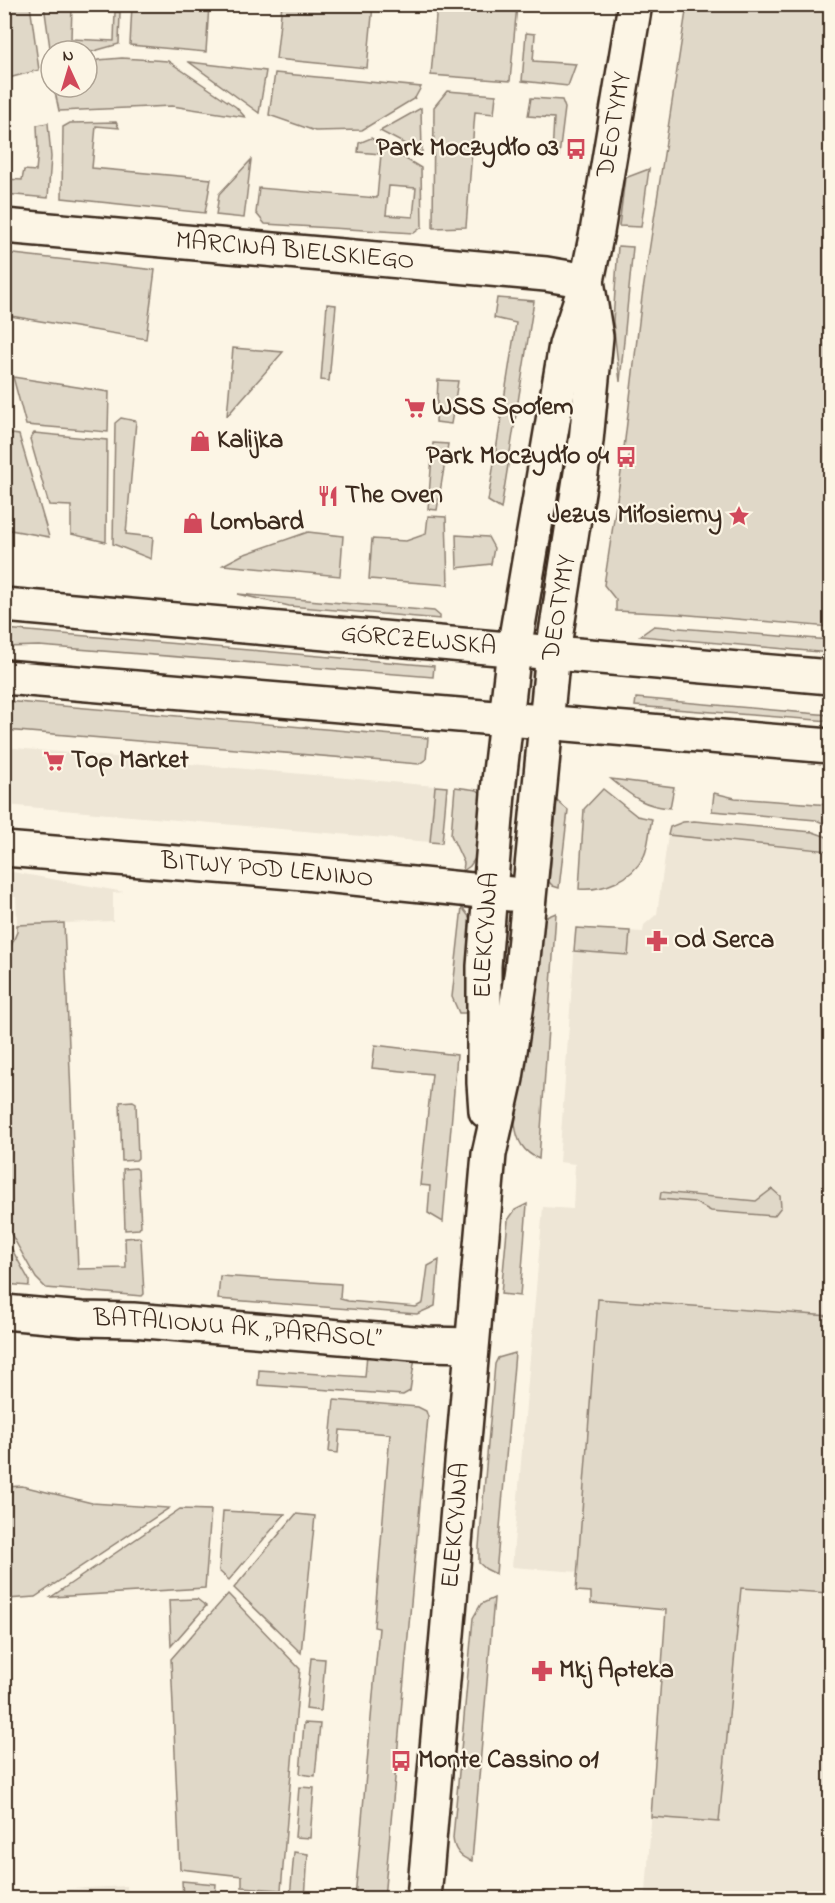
<svg xmlns="http://www.w3.org/2000/svg" width="835" height="1903" font-family="'Indie Flower',sans-serif">
  <style>
    .built { fill: #eee6d6 }
    .green { fill: #e0d8c8; stroke: #8e8173; stroke-width: 1.5; fill-rule: evenodd }
    .lines { fill: none; stroke-linecap: round; stroke-linejoin: round }
    .minor-casing { stroke: #3b2a1e; stroke-width: 38 }
    .major-casing { stroke: #3b2a1e; stroke-width: 38 }
    .minor { stroke: #fcf5e5; stroke-width: 33 }
    .major { stroke: #fcf5e5; stroke-width: 33 }
    .labels { text-anchor: middle; dominant-baseline: central; stroke-width: 4.5; stroke-linejoin: round; paint-order: stroke }
    .street-label { font-size: 26px; fill: #3b2a1e; stroke: #fcf5e5 }
    .poi-label { font-size: 26px; font-weight: bold; fill: #3b2a1e; stroke: #fcf5e5; text-anchor: start }
  </style>
  <rect width="100%" height="100%" fill="#fcf5e5"/>
  <filter id="ink" filterUnits="userSpaceOnUse"><feTurbulence type="fractalNoise" baseFrequency=".0167" numOctaves="2"/><feDisplacementMap in="SourceGraphic" scale="12" xChannelSelector="R" yChannelSelector="G"/><feConvolveMatrix kernelMatrix="1 2 1 2 8 2 1 2 1" color-interpolation-filters="sRGB"/></filter>
  <g filter="url(#ink)">
    <!-- built -->
    <g class="built">
      <polygon points="4,747 435,786 430,842 5,805"/>
      <polygon points="668,835 830,850 830,1898 702,1898 646,1893 666,1610 591,1603 591,1592 576,1591 578,1572 512,1567 543,1207 573,1209 575,1164 559,1162 576,928 643,932 644,925 657,914"/>
      <polygon points="7,871 124,892 113,893 113,921 17,925 16,897 5,897"/>
      <polygon points="127,1886 128,1898 52,1898 52,1890"/>
    </g>
    <!-- green -->
    <g class="green">
      <polygon points="282,4 373,5 367,68 276,59"/>
      <polygon points="4,5 30,5 39,70 5,79"/>
      <polygon points="44,5 72,5 71,39 114,41 115,12 120,12 119,44 87,53 87,51 51,51 51,55"/>
      <polygon points="132,5 209,5 206,52 130,45"/>
      <polygon points="437,5 517,5 510,81 431,75"/>
      <polygon points="687,5 830,5 830,627 678,614 616,611 616,600 604,585 622,466 628,467 630,449 624,448 642,297"/>
      <polygon points="526,33 535,34 533,61 576,64 568,86 522,81"/>
      <polygon points="122,58 168,61 236,107 245,117 172,106 59,111 54,87 87,87 87,65 98,60"/>
      <polygon points="189,62 266,71 259,113"/>
      <polygon points="275,73 421,87 415,98 362,130 315,131 269,115"/>
      <polygon points="447,91 496,95 494,114 475,112 466,227 433,228 434,107"/>
      <polygon points="531,98 562,100 565,108 559,156 552,155 554,118 528,116"/>
      <polygon points="421,108 422,153 380,131"/>
      <polygon points="116,122 119,128 96,126 92,168 211,179 205,213 62,198 63,127 70,123"/>
      <polygon points="48,123 51,157 48,198 5,194 5,179 22,180 24,170 36,171 38,150 37,125"/>
      <path d="M371 138 421 168 422 227 414 233 265 224 256 213 259 188 377 198 381 154 358 152 359 143ZM389 186 416 188 413 217 386 215Z"/>
      <polygon points="251,160 244,218 216,215 219,194"/>
      <polygon points="649,169 641,227 619,226 625,178"/>
      <polygon points="618,246 633,247 620,382 613,321"/>
      <polygon points="5,253 155,270 146,339 5,315"/>
      <polygon points="497,298 534,301 501,509 488,501 516,323 494,318"/>
      <polygon points="327,304 336,305 329,381 321,380"/>
      <polygon points="233,348 283,352 227,416"/>
      <polygon points="13,377 109,392 108,432 26,425"/>
      <polygon points="438,380 458,381 451,424 436,422"/>
      <polygon points="121,418 136,421 126,534 153,537 151,559 113,544 115,423"/>
      <polygon points="5,433 19,435 49,537 5,529"/>
      <polygon points="34,433 107,440 106,542 71,534 71,506 49,505 30,439"/>
      <polygon points="433,443 448,444 437,510 428,509"/>
      <polygon points="428,516 446,517 448,585 369,579 372,539 406,541 426,534"/>
      <polygon points="308,532 343,536 340,576 223,565 242,555"/>
      <polygon points="456,535 488,537 494,548 491,564 457,568"/>
      <polygon points="238,594 434,611 440,616 440,619 289,606"/>
      <polygon points="654,626 830,640 830,653 640,636"/>
      <polygon points="5,629 434,666 433,677 39,646 5,647"/>
      <polygon points="636,698 830,715 830,721 635,706"/>
      <polygon points="5,701 428,738 426,759 419,764 5,730"/>
      <path d="M611 779 674 787 670 808C642 806 632 796 611 779Z"/>
      <polygon points="435,786 447,787 442,843 430,842"/>
      <polygon points="455,787 477,790 482,794 476,857 470,866 463,871 464,863 451,835"/>
      <path d="M603 789 637 816 652 819C649 830 649 846 644 856 632 880 603 891 579 889L584 809Z"/>
      <polygon points="714,793 735,798 830,805 830,826 816,820 712,811"/>
      <polygon points="557,801 568,810 559,888 553,886 549,882"/>
      <polygon points="694,821 813,832 830,838 830,851 668,835 670,827 683,822"/>
      <polygon points="462,907 470,918 470,926 466,972 466,1013 459,1013 452,997"/>
      <path d="M556 913 539 1159C523 1152 517 1141 515 1124L544 921 546 917Z"/>
      <polygon points="64,923 78,1269 126,1268 125,1238 139,1237 141,1240 144,1294 142,1296 46,1288 36,1278 5,1223 5,960 17,932 17,925"/>
      <polygon points="576,928 630,931 628,955 574,951"/>
      <polygon points="375,1045 457,1055 443,1222 428,1213 430,1186 420,1185 432,1074 372,1068"/>
      <polygon points="133,1101 136,1103 138,1158 136,1160 122,1161 120,1102"/>
      <polygon points="136,1168 138,1170 141,1226 139,1229 125,1230 123,1169"/>
      <polygon points="772,1189 780,1196 781,1207 774,1216 711,1211 694,1202 660,1199 661,1192 756,1201"/>
      <polygon points="527,1204 520,1296 501,1294 508,1220 515,1210"/>
      <polygon points="5,1237 29,1280 29,1286 5,1284"/>
      <polygon points="439,1260 435,1306 417,1314 218,1299 220,1276 341,1284 340,1299 348,1301 416,1307 423,1303 428,1266"/>
      <polygon points="598,1299 830,1316 830,1593 741,1588 719,1822 651,1817 666,1610 591,1603 591,1592 576,1591"/>
      <polygon points="515,1353 496,1574 486,1569 479,1563 479,1547 495,1364 498,1358"/>
      <polygon points="367,1354 415,1357 410,1391 403,1395 258,1385 259,1370 365,1377"/>
      <polygon points="334,1400 418,1407 426,1411 428,1417 384,1898 355,1898 379,1628 374,1627 390,1434 340,1430 338,1453 329,1452"/>
      <polygon points="22,1486 92,1503 169,1508 35,1597 7,1599 5,1487"/>
      <polygon points="180,1509 211,1510 205,1588 51,1597"/>
      <polygon points="223,1511 285,1514 229,1580 219,1571"/>
      <polygon points="296,1514 315,1516 301,1653 234,1588"/>
      <polygon points="228,1594 300,1669 281,1890 242,1887 242,1876 180,1869 171,1659"/>
      <path d="M494 1598 472 1861C461 1858 454 1850 453 1838L473 1618 481 1604Z"/>
      <polygon points="197,1599 206,1606 171,1646 169,1600"/>
      <polygon points="311,1658 325,1659 321,1711 306,1709"/>
      <polygon points="304,1723 320,1724 315,1776 300,1774"/>
      <polygon points="299,1787 314,1788 310,1838 295,1837"/>
      <polygon points="294,1852 308,1854 305,1898 290,1898"/>
      <polygon points="182,1881 216,1884 215,1898 183,1898"/>
    </g>
    <g class="lines">
      <defs>
        <g id="minor">
          <path id="s1" d="M4 226 546 274 587 281"/>
          <path id="s2" d="M4 849 304 873 511 894"/>
          <path id="s3" d="M486 1111 484 1083V966L499 781 514 649 566 345 587 281 597 232 635 4"/>
          <path id="s4" d="M4 1312 82 1319 133 1320 426 1344 471 1345"/>
          <path id="s5" d="M424 1898 489 1154 506 1078 522 969 553 652 586 441 596 337 587 281"/>
        </g>
        <g id="major">
          <path id="s6" d="M4 605 830 677"/>
          <polyline points="4,677 830,746"/>
        </g>
      </defs>
      <!-- minor casing -->
      <use href="#minor" class="minor-casing"/>
      <!-- major casing -->
      <use href="#major" class="major-casing"/>
      <!-- minor -->
      <use href="#minor" class="minor"/>
      <!-- major -->
      <use href="#major" class="major"/>
    </g>
  </g>
  <!-- icons -->
  <defs>
    <symbol id="bus-bare" viewBox="-9 -9 18 18"><path d="M-5-6H5V4H4V6H2V4H-2V6H-4V4H-5ZM-3.5-4V0h7V-4ZM-3.5 1.2v1.5H-2V1.2ZM2 1.2v1.5H3.5V1.2Z" fill="#d1495b" stroke="#fcf5e5" stroke-width="2.5" paint-order="stroke"/></symbol>
    <symbol id="supermarket-bare" viewBox="-9 -9 18 18"><path d="M-6-5.5h2.5l.6 2H6L4.5 2H-2.5L-4.4-4H-6ZM-1.5 3.2a1.3 1.3 0 1 0 .1 0ZM3 3.2a1.3 1.3 0 1 0 .1 0Z" fill="#d1495b" stroke="#fcf5e5" stroke-width="2.5" paint-order="stroke"/></symbol>
    <symbol id="shop-bare" viewBox="-9 -9 18 18"><path d="M-5-2.5h2.3a2.7 3.5 0 0 1 5.4 0H5L5.5 6h-11ZM-1.5-2.5h3a1.5 2.3 0 0 0-3 0Z" fill="#d1495b" stroke="#fcf5e5" stroke-width="2.5" paint-order="stroke"/></symbol>
    <symbol id="restaurant-bare" viewBox="-9 -9 18 18"><path d="M-5-6h1v4h1v-4h1v4h1v-4h1v5L-1.5 .5V6h-2V.5L-5-1ZM5-6V6H3V1.5H1.5Q1.5-4 5-6Z" fill="#d1495b" stroke="#fcf5e5" stroke-width="2.5" paint-order="stroke"/></symbol>
    <symbol id="sight-bare" viewBox="-9 -9 18 18"><path d="M0-6L1.8-2.2L6-1.7L2.9 1.2L3.7 5.4L0 3.3L-3.7 5.4L-2.9 1.2L-6-1.7L-1.8-2.2Z" fill="#d1495b" stroke="#fcf5e5" stroke-width="2.5" paint-order="stroke"/></symbol>
    <symbol id="pharmacy-bare" viewBox="-9 -9 18 18"><path d="M-2-6h4v4h4v4h-4v4h-4v-4h-4v-4h4Z" fill="#d1495b" stroke="#fcf5e5" stroke-width="2.5" paint-order="stroke"/></symbol>
  </defs>
  <g fill-rule="evenodd">
    <use href="#bus-bare" x="561" y="134" width="30" height="30"/>
    <use href="#supermarket-bare" x="400" y="393" width="30" height="30"/>
    <use href="#shop-bare" x="185" y="426" width="30" height="30"/>
    <use href="#bus-bare" x="611" y="442" width="30" height="30"/>
    <use href="#restaurant-bare" x="313" y="481" width="30" height="30"/>
    <use href="#sight-bare" x="724" y="501" width="30" height="30"/>
    <use href="#shop-bare" x="178" y="508" width="30" height="30"/>
    <use href="#supermarket-bare" x="39" y="746" width="30" height="30"/>
    <use href="#pharmacy-bare" x="642" y="926" width="30" height="30"/>
    <use href="#pharmacy-bare" x="527" y="1656" width="30" height="30"/>
    <use href="#bus-bare" x="386" y="1746" width="30" height="30"/>
  </g>
  <g class="labels">
    <!-- street labels -->
    <g class="street-label">
      <text stroke="none"><textPath href="#s3" startOffset="998">DEOTYMY</textPath></text>
      <text stroke="none"><textPath href="#s1" startOffset="292">MARCINA BIELSKIEGO</textPath></text>
      <text stroke="none"><textPath href="#s5" startOffset="1298">DEOTYMY</textPath></text>
      <text stroke="none"><textPath href="#s6" startOffset="416">GÓRCZEWSKA</textPath></text>
      <text stroke="none"><textPath href="#s2" startOffset="264">BITWY POD LENINO</textPath></text>
      <text stroke="none"><textPath href="#s3" startOffset="176">ELEKCYJNA</textPath></text>
      <text stroke="none"><textPath href="#s4" startOffset="234">BATALIONU AK „PARASOL”</textPath></text>
      <text stroke="none"><textPath href="#s5" startOffset="374">ELEKCYJNA</textPath></text>
    </g>
    <!-- poi labels -->
    <g class="poi-label">
      <text x="559" y="149" text-anchor="end">Park Moczydło 03</text>
      <text x="432" y="408">WSS Społem</text>
      <text x="217" y="441">Kalijka</text>
      <text x="609" y="457" text-anchor="end">Park Moczydło 04</text>
      <text x="345" y="496">The Oven</text>
      <text x="722" y="516" text-anchor="end">Jezus Miłosierny</text>
      <text x="210" y="523">Lombard</text>
      <text x="71" y="761">Top Market</text>
      <text x="674" y="941">Od Serca</text>
      <text x="559" y="1671">Mkj Apteka</text>
      <text x="418" y="1761">Monte Cassino 01</text>
    </g>
  </g>
  <!-- margin -->
  <rect width="835" height="1903" fill="none" stroke="#fcf5e5" stroke-width="24"/>
  <rect x="12" y="12" width="811" height="1879" fill="none" stroke="#3b2a1e" stroke-width="2" filter="url(#ink)"/>
  <!-- north arrow -->
  <g transform="translate(69 69) rotate(356)"><circle r="28" fill="#fcf5e5" stroke="#afa495" stroke-width="1.5"/>
  <path d="M0-4.5L10 22L0 15L-10 22Z" fill="#d1495b"/>
  <text y="-9" font-size="16" font-weight="bold" text-anchor="middle" fill="#3b2a1e">N</text>
  </g>
</svg>
